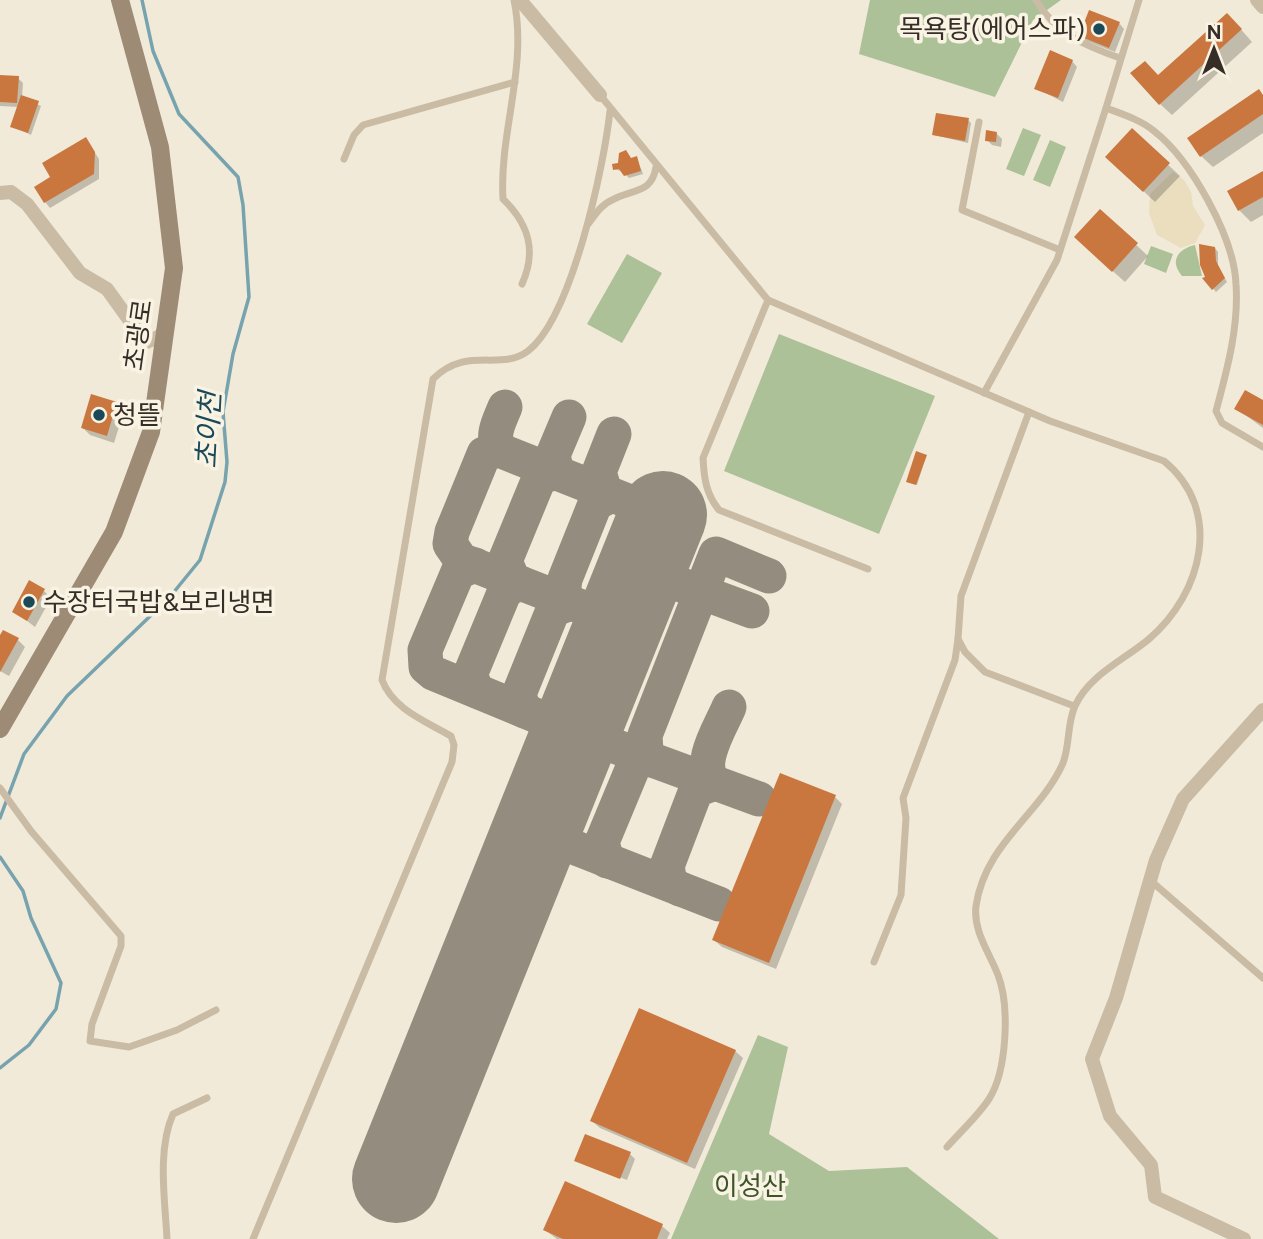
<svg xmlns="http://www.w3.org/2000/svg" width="1263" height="1239" font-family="Figtree,'Noto Sans KR',sans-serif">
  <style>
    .green { fill: #acc198 }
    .plaza { fill: #eadebf }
    .shadow { fill: #0003 }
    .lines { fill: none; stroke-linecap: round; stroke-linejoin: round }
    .stream { stroke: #77a3af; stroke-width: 3.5 }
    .taxiway { stroke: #948c7f; stroke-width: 35 }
    .runway { stroke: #948c7f; stroke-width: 88 }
    .building { fill: #c9773f }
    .lane { stroke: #cabca4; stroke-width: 7 }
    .street { stroke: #cabca4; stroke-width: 14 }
    .secondary { stroke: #9d8b76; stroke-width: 18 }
    .poi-dot { fill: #1b4957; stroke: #f9f3e4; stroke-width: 2.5 }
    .labels { text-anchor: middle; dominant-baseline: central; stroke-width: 7; stroke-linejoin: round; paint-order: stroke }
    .poi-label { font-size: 26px; fill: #352d26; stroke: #f9f3e4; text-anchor: start }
    .street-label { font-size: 26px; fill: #352d26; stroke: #f9f3e4 }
    .park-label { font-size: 26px; fill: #3d5429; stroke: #f9f3e4 }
    .water-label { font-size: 28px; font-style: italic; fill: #1b4957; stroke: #f9f3e4 }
  </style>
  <rect width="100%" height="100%" fill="#f2ead8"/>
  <!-- green -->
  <g class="green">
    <polygon points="870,0 1061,0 1033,20 995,97 859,54"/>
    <polygon points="1023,128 1041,135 1024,176 1006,169"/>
    <polygon points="1050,140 1066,147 1050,187 1033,180"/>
    <path d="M1195 245 1202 276H1182C1169 261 1178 249 1195 245Z"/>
    <polygon points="1151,246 1173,254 1166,273 1144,264"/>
    <polygon points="627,254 662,273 622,343 587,324"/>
    <polygon points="779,334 935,396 879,534 724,471"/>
    <polygon points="758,1035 788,1047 769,1134 829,1171 907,1167 999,1239 671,1239"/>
  </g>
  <!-- plaza -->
  <polygon class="plaza" points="1173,172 1184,180 1191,192 1193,206 1205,225 1195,243 1181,248 1157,235 1149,213 1150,194"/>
  <!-- shadow -->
  <g class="shadow">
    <polygon points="1119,23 1124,29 1115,52 1086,41 1081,35"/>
    <polygon points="1238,26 1252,42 1172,115 1160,104 1158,77"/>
    <polygon points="1072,61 1077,67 1063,102 1036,88"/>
    <polygon points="0,77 18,78 23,83 22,97 41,106 31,135 12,126 19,107 0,106"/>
    <polygon points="1263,96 1263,133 1213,167 1201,156"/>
    <polygon points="968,120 971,123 968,143 934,135"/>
    <polygon points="1132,131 1180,176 1155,202 1119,168"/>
    <polygon points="997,134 1002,139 1001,147 992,145 987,140"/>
    <polygon points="86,139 99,159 99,179 50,208 45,202 53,178"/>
    <polygon points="637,158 643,174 629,178 623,172 615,169"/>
    <polygon points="1263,173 1263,215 1251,222 1239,210"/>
    <polygon points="1100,211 1148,256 1125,282 1088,249"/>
    <polygon points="1215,248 1218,252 1218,266 1227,282 1216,292 1205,279"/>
    <polygon points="1263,402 1263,428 1236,408"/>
    <polygon points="116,404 124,411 114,443 90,435 83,428"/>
    <polygon points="926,456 917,485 909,482"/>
    <polygon points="44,591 51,598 35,627 14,611"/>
    <polygon points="0,639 18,640 25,647 9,676 0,671"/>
    <polygon points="835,797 842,804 776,969 722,947 714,940"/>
    <polygon points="735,1051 743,1058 695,1169 600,1128 592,1121"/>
    <polygon points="630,1154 635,1159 627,1180 576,1160"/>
    <polygon points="662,1226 670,1233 667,1239 557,1239 545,1230"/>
  </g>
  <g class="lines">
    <!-- stream -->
    <g class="stream">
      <polyline points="0,818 24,754 67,696 169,598 200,560 225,482 227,462 223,412 233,354 249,297 243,205 238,177 179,114 153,51 142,0"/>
      <polyline points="0,857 23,891 31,918 61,983 56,1009 29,1045 0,1068"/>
    </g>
    <!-- taxiway -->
    <g class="taxiway">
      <path d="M499 450C491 435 499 422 505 407"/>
      <polyline points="605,492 599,472 614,434"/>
      <polyline points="475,565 458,572 425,650 426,667 433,673 576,732 759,799"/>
      <polyline points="641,570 752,611"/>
      <polyline points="513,580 505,561 538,481 545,475 557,473 553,455 569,417"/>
      <polyline points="571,603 563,594 565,579 595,504 611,495"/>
      <polyline points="620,622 461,560 450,544 452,532 484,454 499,450 663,515"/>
      <polyline points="477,691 470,675 504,593 512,586 522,584"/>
      <polyline points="525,711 519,697 521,689 553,610 571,603"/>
      <polyline points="652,760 646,752 645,735 716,554 769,576"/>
      <polyline points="535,832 719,904"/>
      <polyline points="607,861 602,842 634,765 647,758"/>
      <path d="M680 889 670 883 667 866 696 790 715 783C695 765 721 727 729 707"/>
    </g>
    <!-- runway -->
    <polyline class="runway" points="396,1179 663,515"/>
  </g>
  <!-- building -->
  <g class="building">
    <polygon points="1089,10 1120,22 1109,48 1079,36"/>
    <polygon points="1227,13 1242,29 1159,105 1130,73 1145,61 1158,75"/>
    <polygon points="1050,50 1073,60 1058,98 1034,89"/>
    <polygon points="0,75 19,76 17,103 0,102"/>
    <polygon points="1259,89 1263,95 1263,114 1200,157 1187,138"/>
    <polygon points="21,95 39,101 28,133 10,127"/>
    <polygon points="936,113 969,118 965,141 932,135"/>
    <polygon points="1132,128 1170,163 1143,192 1105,157"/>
    <polygon points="986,130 997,132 996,142 985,141"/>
    <polygon points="86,137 95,152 94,174 44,203 34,187 50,177 42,163"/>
    <polygon points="626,150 631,158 637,156 641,171 624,176 619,169 613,170 612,164 618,163 619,153"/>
    <polygon points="1263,171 1263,197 1238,211 1227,191"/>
    <polygon points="1100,209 1138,243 1112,272 1074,237"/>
    <polygon points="1199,244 1215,247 1216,261 1225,278 1212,290 1202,278 1205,277 1200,265"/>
    <polygon points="1245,390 1263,400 1263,425 1234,409"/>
    <polygon points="91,394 117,402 107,436 81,428"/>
    <polygon points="916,451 927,455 916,485 906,482"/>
    <polygon points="29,580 45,589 27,621 12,612"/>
    <polygon points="3,630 19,638 0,672 0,635"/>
    <polygon points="780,773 836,795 769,963 712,940"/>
    <polygon points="639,1008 736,1050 687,1163 590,1121"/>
    <polygon points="585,1134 631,1152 620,1179 574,1161"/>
    <polygon points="565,1181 663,1224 657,1239 563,1239 543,1230"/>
  </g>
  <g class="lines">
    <!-- lane -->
    <g class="lane">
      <path d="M514 0C528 67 499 132 503 199 529 224 537 251 522 284"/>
      <path d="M1036 0C1055 33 1085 46 1120 58"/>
      <path d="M1139 0 1106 108C1122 114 1141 120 1154 131 1191 160 1234 237 1236 284 1239 327 1227 370 1216 411L1222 423 1263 447"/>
      <path d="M600 95 768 300 1050 421 1164 461C1224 510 1202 594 1149 639 1124 660 1089 675 1075 706 1067 723 1070 745 1063 763 1040 815 985 843 976 906 973 931 989 952 998 975 1010 1006 1007 1071 989 1099 978 1116 961 1131 947 1147"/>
      <polyline points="979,122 962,210 1060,250"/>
      <polyline points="344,159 354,135 363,125 515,82"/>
      <path d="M589 223C596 213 602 204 614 199 634 189 652 193 656 167"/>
      <path d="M768 300 703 458C704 478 706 494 719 510L868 569"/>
      <polyline points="984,393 1057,260 1106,108"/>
      <polyline points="1029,412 961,596 958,639 965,652 985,672 1074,706"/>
      <polyline points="0,788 31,831 121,936 121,946 92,1024 90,1041 129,1047 177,1030 216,1010"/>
      <polyline points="1151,881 1263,978"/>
      <polyline points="874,962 901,895 906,818 903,798 955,660 958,639"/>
      <path d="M167 1239C165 1200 157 1150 173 1114L207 1098"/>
      <path d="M253 1239 452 762 454 745 451 736C425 721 393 709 382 680L433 379C467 345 500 372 528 351 572 317 604 166 610 111"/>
    </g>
    <!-- street -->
    <g class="street">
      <polyline points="520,0 600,95"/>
      <polyline points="1257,0 1263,7"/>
      <polyline points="0,193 11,192 27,204 80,273 107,289 143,339 147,342 160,336 166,328"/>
      <polyline points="1244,1239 1155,1197 1151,1165 1110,1116 1092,1059 1116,998 1156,860 1183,799 1263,710"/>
    </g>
    <!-- secondary -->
    <polyline class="secondary" points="0,729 114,532 151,432 174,268 160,147 120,0"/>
  </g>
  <!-- markers -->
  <g class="poi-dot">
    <circle cx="1099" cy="29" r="7"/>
    <circle cx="99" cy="415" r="7"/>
    <circle cx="29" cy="602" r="7"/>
  </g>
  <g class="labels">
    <!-- poi labels -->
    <g class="poi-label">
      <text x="1085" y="29" text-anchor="end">목욕탕(에어스파)</text>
      <text x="113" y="415">청뜰</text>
      <text x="43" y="602">수장터국밥&amp;보리냉면</text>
    </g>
    <!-- street labels -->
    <g class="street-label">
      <text transform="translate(138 335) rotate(-82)">초광로</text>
    </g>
    <!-- park labels -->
    <g class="park-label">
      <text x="750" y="1186">이성산</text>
    </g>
    <!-- water labels -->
    <g class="water-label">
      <text transform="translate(208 430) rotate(-87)">초이천</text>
    </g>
  </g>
  <!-- north arrow -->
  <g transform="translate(1214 49)" stroke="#f9f3e4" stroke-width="5" paint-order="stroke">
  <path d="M0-5L12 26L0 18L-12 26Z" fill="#352d26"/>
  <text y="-10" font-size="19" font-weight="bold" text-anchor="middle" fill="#352d26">N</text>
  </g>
</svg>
